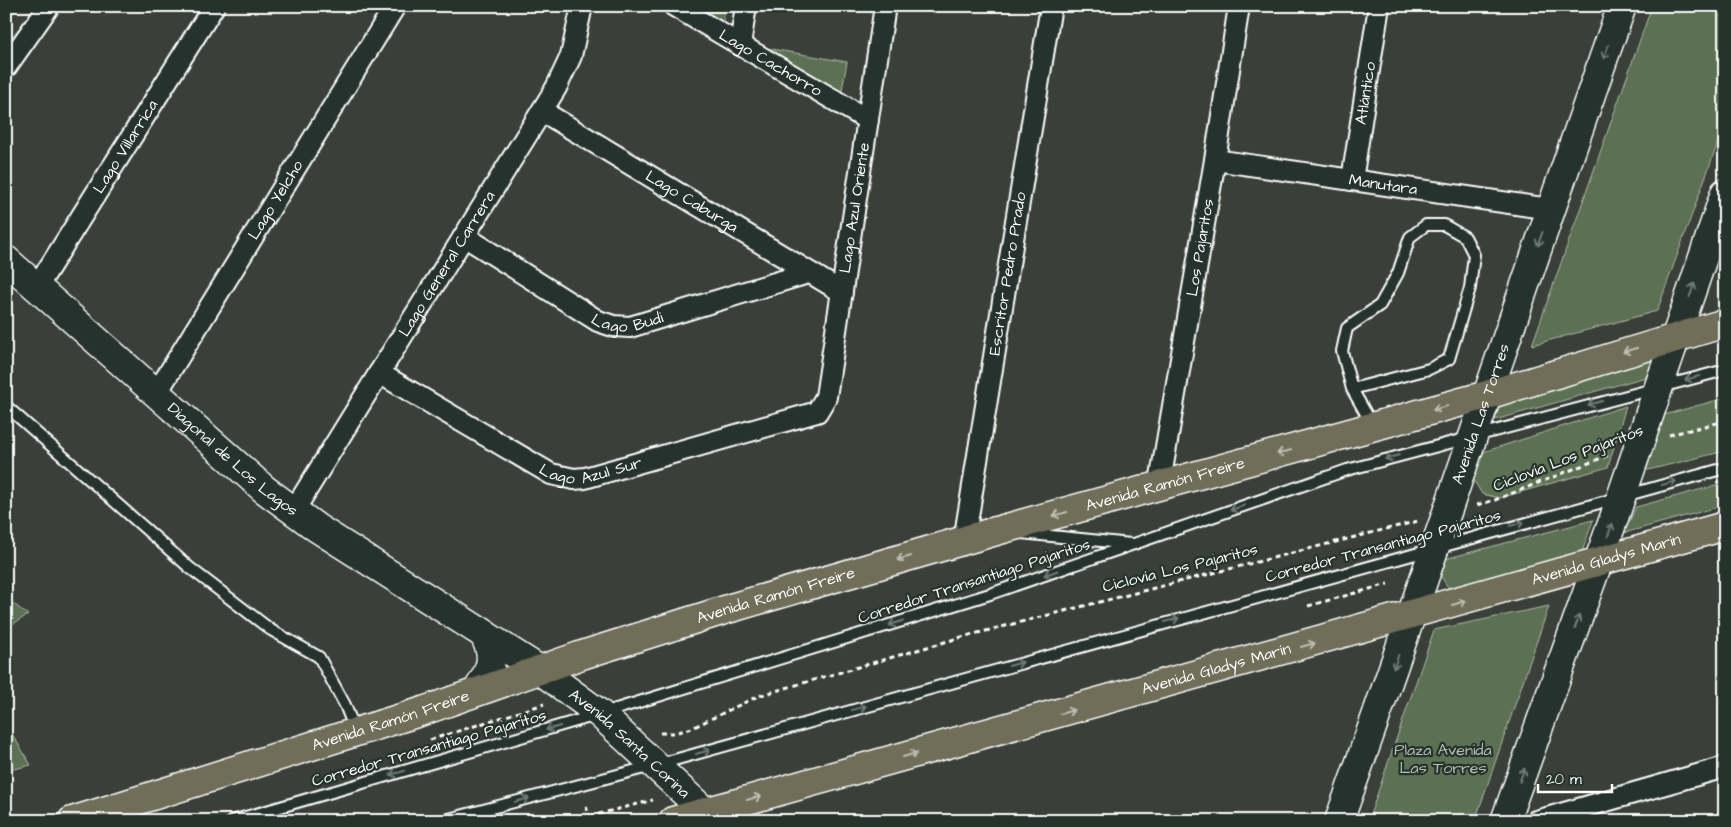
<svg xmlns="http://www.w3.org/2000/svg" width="1731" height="827" font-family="'Architects Daughter',sans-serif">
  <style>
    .green { fill: #5c7053; stroke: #aeb8a9 }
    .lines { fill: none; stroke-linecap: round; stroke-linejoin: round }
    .lane-casing { stroke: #fff; stroke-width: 14 }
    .street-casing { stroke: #fff; stroke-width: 24 }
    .secondary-casing { stroke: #fff; stroke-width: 31 }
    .primary-casing { stroke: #fff; stroke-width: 31 }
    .path { stroke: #fff; stroke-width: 3; stroke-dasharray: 5 4; stroke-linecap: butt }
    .lane { stroke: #26332d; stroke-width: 10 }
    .street { stroke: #26332d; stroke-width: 20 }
    .secondary { stroke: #26332d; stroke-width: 28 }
    .primary { stroke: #706e59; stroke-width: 28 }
    .oneway { stroke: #727a76 }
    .oneway2 { stroke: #bfbeb4 }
    .labels { text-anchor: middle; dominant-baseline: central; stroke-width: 4.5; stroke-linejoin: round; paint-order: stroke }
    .street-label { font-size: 16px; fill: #fff; stroke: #26332d }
    .park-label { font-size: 16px; fill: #b6bfb2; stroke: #26332d }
  </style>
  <rect width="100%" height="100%" fill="#3a4039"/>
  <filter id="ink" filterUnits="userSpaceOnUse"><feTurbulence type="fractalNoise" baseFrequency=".02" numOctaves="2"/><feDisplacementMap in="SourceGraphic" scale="10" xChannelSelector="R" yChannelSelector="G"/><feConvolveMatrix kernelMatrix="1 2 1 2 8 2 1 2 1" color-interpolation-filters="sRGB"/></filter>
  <g filter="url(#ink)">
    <!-- green -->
    <g class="green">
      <polygon points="694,6 726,6 723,25"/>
      <polygon points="1652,6 1725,6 1725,123 1657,311 1532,345"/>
      <polygon points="766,48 847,62 841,96"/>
      <polygon points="1654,360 1656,374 1495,420 1499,407"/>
      <polygon points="1725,398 1725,451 1644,471 1660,416"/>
      <polygon points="1626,406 1608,467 1500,498 1482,494 1468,471 1474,455"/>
      <polygon points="1725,483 1725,505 1624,533 1636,507"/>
      <polygon points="1593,520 1582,552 1449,589 1438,572 1441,560"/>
      <polygon points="6,598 28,615 6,628"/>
      <polygon points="1549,606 1475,821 1368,821 1434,630"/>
      <polygon points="6,724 31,765 6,771"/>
    </g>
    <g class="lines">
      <defs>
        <g id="lane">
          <polyline points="1352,389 1429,369 1449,359 1470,288 1474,255 1465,237 1444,225 1426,225 1410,237 1398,273 1380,305 1347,328 1342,351 1352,389 1373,426"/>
          <polyline points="6,406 190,568 271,630 319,657 345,705 355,730"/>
          <polyline points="1021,533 1131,544"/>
          <polyline points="232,821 600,714 990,594 1347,470 1725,370"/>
          <polyline points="441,821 656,765 1725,468"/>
        </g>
        <g id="street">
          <path id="s1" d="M674 6 868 120"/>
          <polyline points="740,45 746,6"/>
          <polyline points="6,67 49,6"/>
          <path id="s2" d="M542 111 842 292"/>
          <path id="s3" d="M1215 160 1550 209"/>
          <path id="s4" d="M1352 180 1379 6"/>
          <path id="s5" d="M464 236 598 321 613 326 630 327 808 273"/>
          <path id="s6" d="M37 287 214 6"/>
          <path id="s7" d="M379 373 551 474 574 479 585 478 817 412 826 397 885 6"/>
          <path id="s8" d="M156 394 395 6"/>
          <path id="s9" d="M1159 488 1215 160 1239 6"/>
          <path id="s10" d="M293 512 556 88 571 56 582 6"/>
          <path id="s11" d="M964 541 1051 6"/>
          <polyline points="1536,821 1725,767"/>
        </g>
        <g id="secondary">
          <path id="s12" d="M6 260 264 489 317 528 540 670 600 714 715 821"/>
          <path d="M477 691C493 667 496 656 482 631"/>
          <path id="s13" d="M1339 821C1436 550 1526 277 1622 6"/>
          <polyline points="1505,821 1614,518 1725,193"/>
        </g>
        <g id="primary">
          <path id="s14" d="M72 821 420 712 582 655 731 608 996 531 1487 395 1725 323"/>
          <path id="s15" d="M673 821 1725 526"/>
        </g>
      </defs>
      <!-- lane casing -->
      <use href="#lane" class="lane-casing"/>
      <!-- street casing -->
      <use href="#street" class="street-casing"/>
      <!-- secondary casing -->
      <use href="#secondary" class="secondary-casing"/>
      <!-- primary casing -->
      <use href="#primary" class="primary-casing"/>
      <!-- path -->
      <g class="path">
        <polyline points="1669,435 1725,421"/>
        <polyline points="1477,505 1495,500 1609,455"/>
        <polyline points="1308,606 1388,584"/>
        <polyline points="660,733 675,733 692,728 758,696 962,637 1418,521"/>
        <polyline points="430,740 544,704"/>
        <polyline points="586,806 589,816"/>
        <polyline points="572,821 653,800"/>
      </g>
      <!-- lane -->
      <use href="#lane" class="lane"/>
      <!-- street -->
      <use href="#street" class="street"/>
      <!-- secondary -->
      <use href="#secondary" class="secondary"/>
      <!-- primary -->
      <use href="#primary" class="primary"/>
    </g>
    <!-- one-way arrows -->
    <defs><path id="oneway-shaft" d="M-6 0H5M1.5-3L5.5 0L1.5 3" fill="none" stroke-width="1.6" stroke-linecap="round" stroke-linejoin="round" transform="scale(1.25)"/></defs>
    <g class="oneway">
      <use href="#oneway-shaft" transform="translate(1606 52) rotate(109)"/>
      <use href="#oneway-shaft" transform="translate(1540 239) rotate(109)"/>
      <use href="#oneway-shaft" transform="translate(1692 290) rotate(-71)"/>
      <use href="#oneway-shaft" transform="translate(1692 378) rotate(165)"/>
      <use href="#oneway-shaft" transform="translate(1595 403) rotate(165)"/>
      <use href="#oneway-shaft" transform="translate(1392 457) rotate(164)"/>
      <use href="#oneway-shaft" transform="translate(1669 483) rotate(-15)"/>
      <use href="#oneway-shaft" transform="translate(1237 508) rotate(161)"/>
      <use href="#oneway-shaft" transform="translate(1517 524) rotate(-15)"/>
      <use href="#oneway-shaft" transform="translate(1610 530) rotate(-71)"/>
      <use href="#oneway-shaft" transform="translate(1051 573) rotate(161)"/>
      <use href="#oneway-shaft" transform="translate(1172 620) rotate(-16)"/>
      <use href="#oneway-shaft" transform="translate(1577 622) rotate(-71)"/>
      <use href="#oneway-shaft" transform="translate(896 623) rotate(163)"/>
      <use href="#oneway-shaft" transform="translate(1396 662) rotate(109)"/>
      <use href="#oneway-shaft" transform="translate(1016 664) rotate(-16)"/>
      <use href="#oneway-shaft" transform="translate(859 708) rotate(-16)"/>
      <use href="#oneway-shaft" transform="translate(553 728) rotate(164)"/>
      <use href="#oneway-shaft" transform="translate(703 752) rotate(-16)"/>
      <use href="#oneway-shaft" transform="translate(397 773) rotate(164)"/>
      <use href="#oneway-shaft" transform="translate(1522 775) rotate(-70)"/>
      <use href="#oneway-shaft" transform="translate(522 800) rotate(-15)"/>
    </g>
    <g class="oneway2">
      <use href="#oneway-shaft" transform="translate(1630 350) rotate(163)"/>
      <use href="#oneway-shaft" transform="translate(1440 408) rotate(165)"/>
      <use href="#oneway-shaft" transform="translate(1284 452) rotate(164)"/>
      <use href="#oneway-shaft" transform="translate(1060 514) rotate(165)"/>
      <use href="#oneway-shaft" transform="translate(904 558) rotate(164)"/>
      <use href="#oneway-shaft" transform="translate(1459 603) rotate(-16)"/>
      <use href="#oneway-shaft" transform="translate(1308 645) rotate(-16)"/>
      <use href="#oneway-shaft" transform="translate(1067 712) rotate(-16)"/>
      <use href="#oneway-shaft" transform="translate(910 755) rotate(-16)"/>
      <use href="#oneway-shaft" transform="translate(754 798) rotate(-16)"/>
    </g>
  </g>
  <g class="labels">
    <!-- street labels -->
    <g class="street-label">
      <text stroke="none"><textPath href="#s1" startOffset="112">Lago Cachorro</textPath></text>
      <text stroke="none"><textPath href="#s4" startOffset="88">Atlántico</textPath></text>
      <text stroke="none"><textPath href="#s6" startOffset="166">Lago Villarrica</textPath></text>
      <text stroke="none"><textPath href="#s3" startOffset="170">Manutara</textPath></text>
      <text stroke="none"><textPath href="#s8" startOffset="228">Lago Yelcho</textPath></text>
      <text stroke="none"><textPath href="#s2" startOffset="175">Lago Caburga</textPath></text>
      <text stroke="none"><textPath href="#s7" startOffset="684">Lago Azul Oriente</textPath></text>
      <text stroke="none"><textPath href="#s9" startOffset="244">Los Pajaritos</textPath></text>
      <text stroke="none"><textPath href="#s10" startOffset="292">Lago General Carrera</textPath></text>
      <text stroke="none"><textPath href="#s11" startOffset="271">Escritor Pedro Prado</textPath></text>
      <text stroke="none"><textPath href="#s5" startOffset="189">Lago Budi</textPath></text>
      <text stroke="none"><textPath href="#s13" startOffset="431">Avenida Las Torres</textPath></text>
      <text transform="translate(1568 458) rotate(-21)">Ciclovía Los Pajaritos</text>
      <text stroke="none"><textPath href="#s12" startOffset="302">Diagonal de Los Lagos</textPath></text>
      <text stroke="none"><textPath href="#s7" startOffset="240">Lago Azul Sur</textPath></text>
      <text stroke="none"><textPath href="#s14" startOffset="1144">Avenida Ramón Freire</textPath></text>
      <text transform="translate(1383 546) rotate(-15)">Corredor Transantiago Pajaritos</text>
      <text stroke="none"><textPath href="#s15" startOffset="969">Avenida Gladys Marín</textPath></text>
      <text transform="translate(1180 568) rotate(-14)">Ciclovía Los Pajaritos</text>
      <text transform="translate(974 581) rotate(-18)">Corredor Transantiago Pajaritos</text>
      <text stroke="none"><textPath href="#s14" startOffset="739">Avenida Ramón Freire</textPath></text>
      <text stroke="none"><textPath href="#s15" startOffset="564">Avenida Gladys Marín</textPath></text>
      <text stroke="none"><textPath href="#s14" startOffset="334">Avenida Ramón Freire</textPath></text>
      <text stroke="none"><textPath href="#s12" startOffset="791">Avenida Santa Corina</textPath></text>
      <text transform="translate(429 748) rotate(-16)">Corredor Transantiago Pajaritos</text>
    </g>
    <!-- park labels -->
    <g class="park-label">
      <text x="1443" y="750">Plaza Avenida<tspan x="1443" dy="18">Las Torres</tspan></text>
    </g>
  </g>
  <!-- margin -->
  <rect width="1731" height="827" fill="none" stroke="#26332d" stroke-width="25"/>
  <rect x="12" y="12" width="1706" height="802" fill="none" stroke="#fff" stroke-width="2" filter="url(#ink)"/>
  <!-- scale -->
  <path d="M1538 784v8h74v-8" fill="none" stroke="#ffffff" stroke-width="2.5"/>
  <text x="1546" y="784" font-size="15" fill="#ffffff" stroke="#26332d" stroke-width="4" paint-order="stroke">20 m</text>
</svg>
